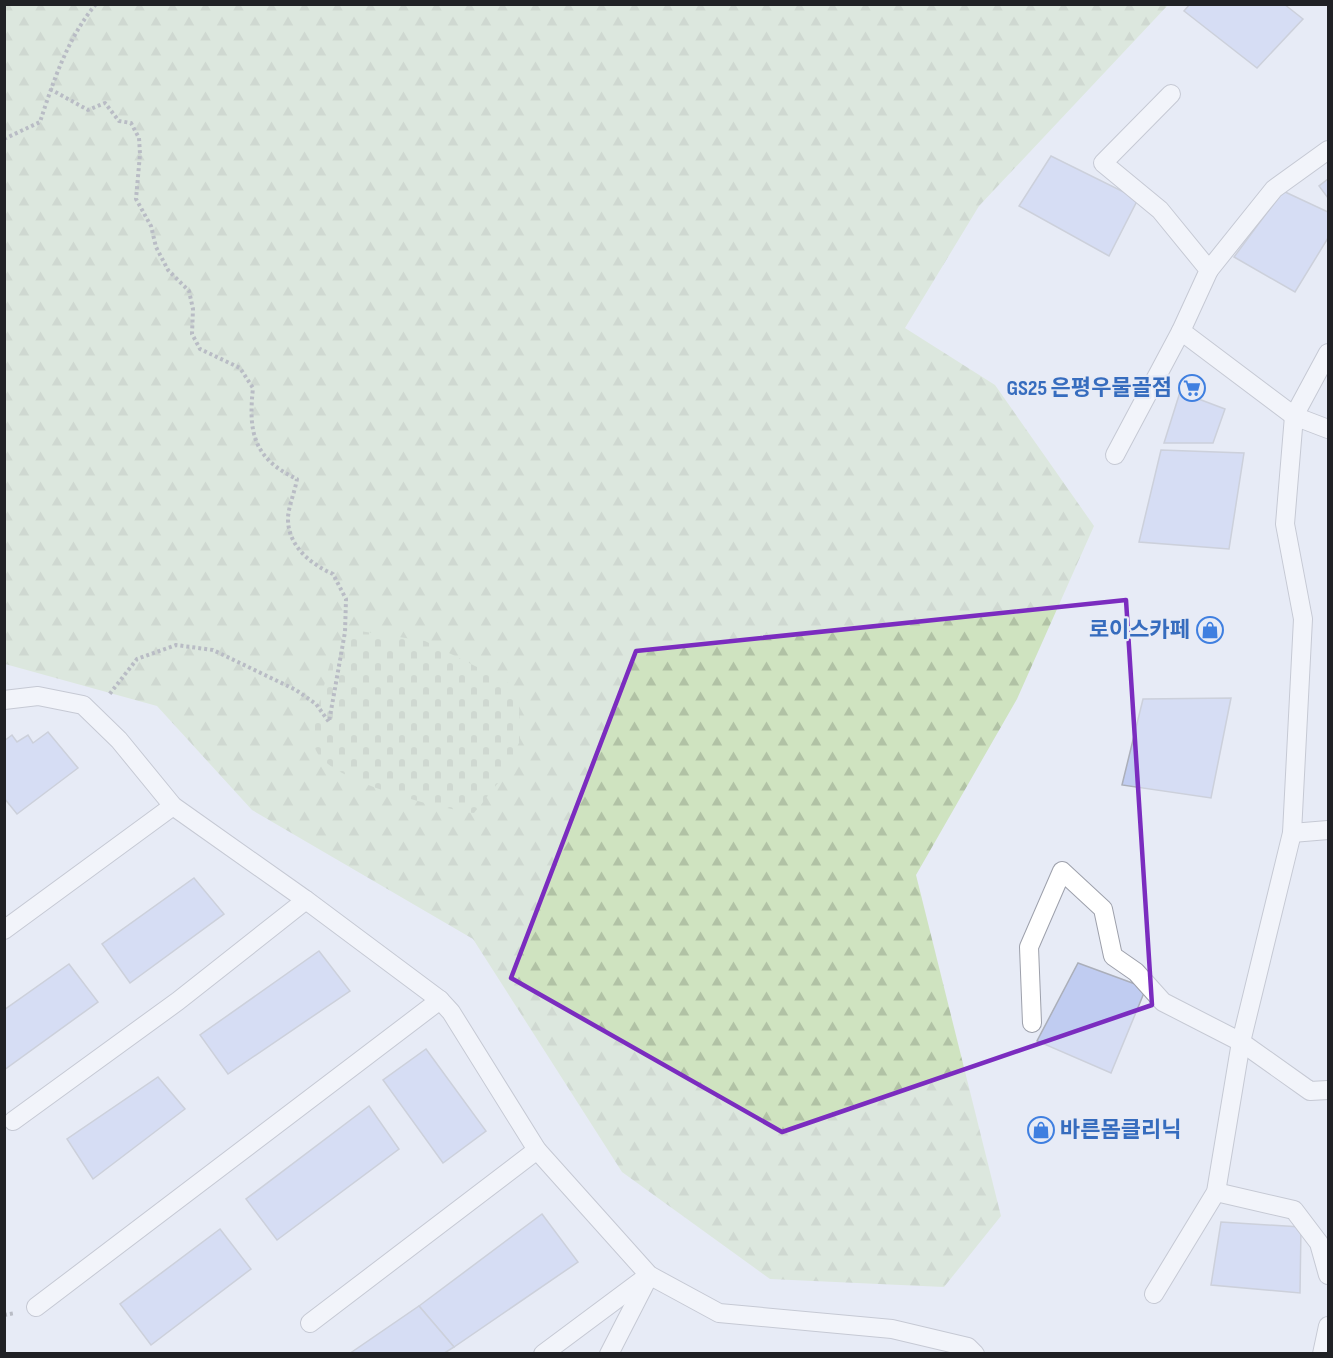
<svg xmlns="http://www.w3.org/2000/svg" width="1333" height="1358" font-family="'Sofia Sans Condensed','Noto Sans KR',sans-serif">
  <style>
    .forest { fill: url(#forest-firs) }
    .cemetery { fill: url(#cemetery-stones) }
    .building { fill: #c0ccf1; stroke: #abafba; stroke-width: 1.5 }
    .lines { fill: none; stroke-linecap: round; stroke-linejoin: round }
    .lane-casing { stroke: #9da0ab; stroke-width: 20 }
    .path { stroke: #81848b; stroke-width: 4; stroke-dasharray: 3 3; stroke-linecap: butt }
    .lane { stroke: #fff; stroke-width: 18 }
    .marked { fill: none; stroke: #7b2cbf; stroke-width: 4.5; stroke-linejoin: round }
    .labels { text-anchor: middle; dominant-baseline: central; stroke-width: 4.5; stroke-linejoin: round; paint-order: stroke }
    .shop-label { font-size: 22px; font-weight: bold; fill: #366cbe; stroke: #e7ebf6; text-anchor: end }
  </style>
  <defs>
    <pattern id="forest-firs" width="22" height="20" patternUnits="userSpaceOnUse" patternTransform="scale(1.5)"><rect width="22" height="20" fill="#cfe3c0"/><path d="M5 1l3.5 6h-7zM16 11l3.5 6h-7z" fill="#b1c2a5"/></pattern>
    <pattern id="cemetery-stones" width="16" height="16" patternUnits="userSpaceOnUse" patternTransform="scale(1.5)"><rect width="16" height="16" fill="#cfe3c0"/><path d="M2 7V4a2 2 0 0 1 4 0v3zM10 15v-3a2 2 0 0 1 4 0v3z" fill="#b1c2a5"/></pattern>
  </defs>
  <rect width="100%" height="100%" fill="#e7ebf6"/>
  <!-- forest -->
  <polygon class="forest" points="4,5 1168,5 979,206 905,328 995,385 1094,526 1017,699 916,875 1001,1216 944,1287 770,1279 622,1172 473,939 252,810 157,706 5,664"/>
  <!-- cemetery -->
  <path class="cemetery" d="M353 630 425 641 507 682 519 704 520 741 498 783 474 813C442 809 325 781 315 748 308 729 318 708 323 690 330 666 331 645 353 630Z"/>
  <!-- building -->
  <g class="building">
    <polygon points="1190,4 1284,4 1303,19 1257,68 1184,11"/>
    <polygon points="1051,156 1138,199 1109,256 1019,206"/>
    <polygon points="1328,179 1328,198 1319,186"/>
    <polygon points="1283,191 1328,212 1328,238 1295,292 1234,257"/>
    <polygon points="1180,392 1225,409 1213,443 1164,443"/>
    <polygon points="1161,450 1244,453 1229,549 1139,542"/>
    <polygon points="1231,698 1211,798 1122,785 1143,699"/>
    <polygon points="48,732 78,768 17,814 4,798 4,741 12,735 17,742 28,735 33,743"/>
    <polygon points="194,878 224,914 130,983 102,944"/>
    <polygon points="319,951 350,991 228,1074 200,1035"/>
    <polygon points="1078,963 1146,988 1111,1073 1037,1041"/>
    <polygon points="69,964 98,1002 4,1070 4,1010"/>
    <polygon points="426,1049 486,1131 443,1163 383,1080"/>
    <polygon points="158,1077 185,1109 93,1179 67,1139"/>
    <polygon points="369,1106 399,1149 277,1240 246,1199"/>
    <polygon points="542,1214 578,1262 454,1347 419,1306"/>
    <polygon points="1221,1222 1301,1227 1300,1293 1211,1285"/>
    <polygon points="220,1229 251,1269 151,1345 120,1304"/>
    <polygon points="419,1306 454,1347 443,1354 349,1354"/>
  </g>
  <g class="lines">
    <defs>
      <g id="lane">
        <polyline points="1171,94 1103,163 1160,210 1209,270 1181,331 1294,416 1328,429"/>
        <polyline points="1209,270 1274,189 1328,150"/>
        <polyline points="1115,455 1181,331"/>
        <polyline points="4,700 38,696 83,705 119,740 173,806 306,900 440,1000 451,1012 537,1150 649,1275 719,1313 892,1329 968,1347 975,1354"/>
        <polyline points="1292,833 1328,830"/>
        <polyline points="4,930 173,806"/>
        <polyline points="1032,1023 1029,947 1062,871 1103,909 1113,956 1136,972 1163,1002 1241,1042 1310,1091 1328,1090"/>
        <polyline points="13,1121 178,1001 306,900"/>
        <polyline points="1216,1192 1294,1210 1319,1243 1328,1275"/>
        <polyline points="1154,1294 1216,1192 1241,1042 1292,833 1303,619 1285,524 1294,416 1328,353"/>
        <polyline points="36,1307 440,1000"/>
        <polyline points="310,1323 537,1150"/>
        <polyline points="543,1354 649,1275"/>
        <polyline points="609,1354 647,1280"/>
        <polyline points="1322,1354 1328,1326"/>
      </g>
    </defs>
    <!-- lane casing -->
    <use href="#lane" class="lane-casing"/>
    <!-- path -->
    <g class="path">
      <path d="M50 89 88 110 105 103 119 121 131 123 139 138 140 154 136 199 151 226 156 247 168 270 189 291 193 309 192 334 200 349 240 368 253 388C248 433 254 459 297 479 295 491 289 505 288 517 287 545 310 564 333 574L346 599 345 632 329 722 316 704 296 690 213 650 176 645 137 659 108 696"/>
      <path d="M4 139 40 122C53 82 68 37 96 4"/>
      <polyline points="4,1315 15,1313"/>
    </g>
    <!-- lane -->
    <use href="#lane" class="lane"/>
  </g>
  <!-- marked area -->
  <path d="M0 0H1333V1358H0ZM1126 600 1152 1005 782 1132 511 978 636 651Z" fill="#e7ebf6" fill-opacity=".55" fill-rule="evenodd"/>
  <path class="marked" d="M1126 600 1152 1005 782 1132 511 978 636 651Z"/>
  <!-- icons -->
  <defs>
    <symbol id="supermarket-ring" viewBox="-11 -11 22 22"><circle r="9.5" fill="#e7ebf6" stroke="#3f7fe0" stroke-width="1.5"/><path d="M-6-5.5h2.5l.6 2H6L4.5 2H-2.5L-4.4-4H-6ZM-1.5 3.2a1.3 1.3 0 1 0 .1 0ZM3 3.2a1.3 1.3 0 1 0 .1 0Z" fill="#3f7fe0"/></symbol>
    <symbol id="shop-ring" viewBox="-11 -11 22 22"><circle r="9.5" fill="#e7ebf6" stroke="#3f7fe0" stroke-width="1.5"/><path d="M-5-2.5h2.3a2.7 3.5 0 0 1 5.4 0H5L5.5 6h-11ZM-1.5-2.5h3a1.5 2.3 0 0 0-3 0Z" fill="#3f7fe0"/></symbol>
  </defs>
  <g fill-rule="evenodd">
    <use href="#supermarket-ring" x="1177" y="373" width="30" height="30"/>
    <use href="#shop-ring" x="1195" y="615" width="30" height="30"/>
    <use href="#shop-ring" x="1026" y="1115" width="30" height="30"/>
  </g>
  <g class="labels">
    <!-- shop labels -->
    <g class="shop-label">
      <text x="1172" y="388">GS25 은평우물골점</text>
      <text x="1190" y="630">로이스카페</text>
      <text x="1060" y="1130" text-anchor="start">바른몸클리닉</text>
    </g>
  </g>
  <!-- border -->
  <rect width="1333" height="1358" fill="none" stroke="#202125" stroke-width="12"/>
</svg>
